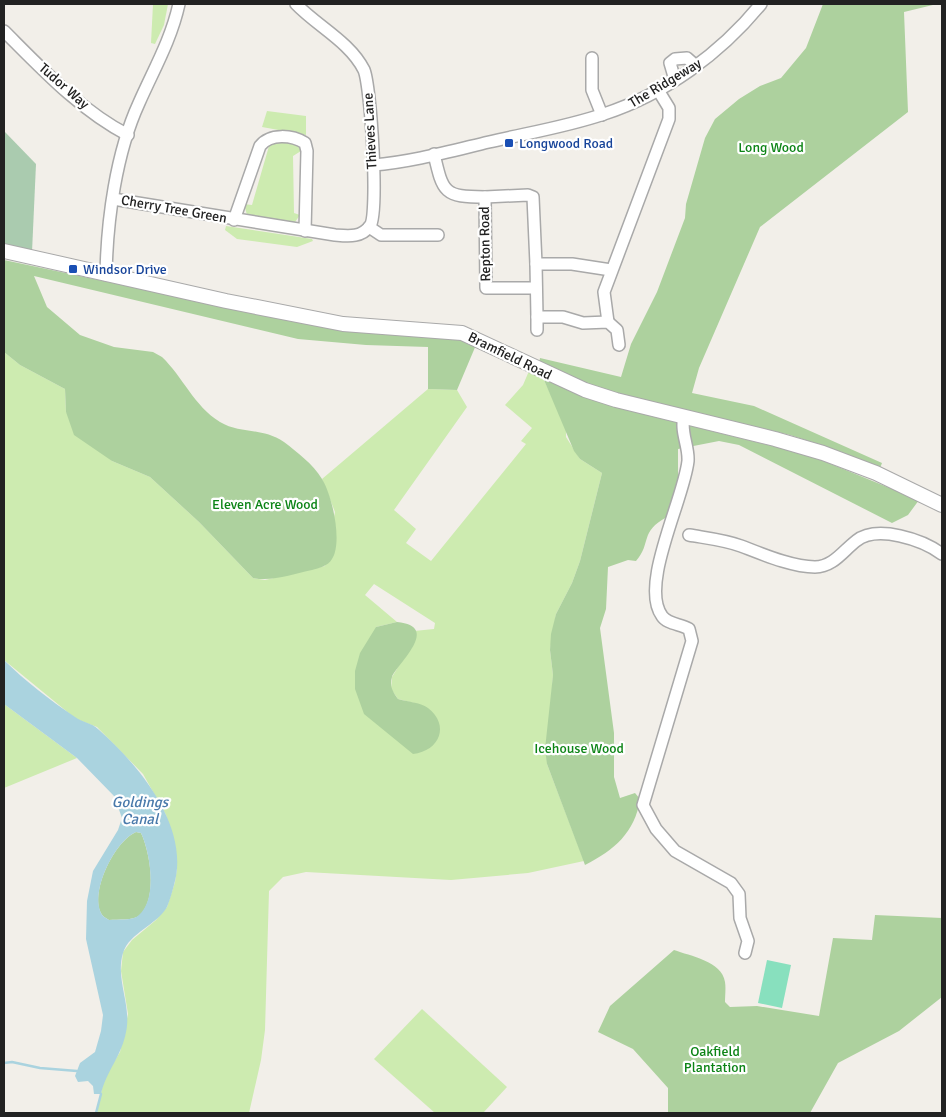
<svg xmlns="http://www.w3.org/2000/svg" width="946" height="1117" font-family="Signika,sans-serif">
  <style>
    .grass { fill: #cdebb0; fill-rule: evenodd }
    .forest { fill: #add19e }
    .cemetery { fill: #aacbaf }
    .pitch { fill: #88e0be }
    .water { fill: #aad3df; fill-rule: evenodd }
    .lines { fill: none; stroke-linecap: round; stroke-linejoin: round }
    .stream { stroke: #aad3df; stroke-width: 2.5 }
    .minor-casing { stroke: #a9a9a9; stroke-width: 14 }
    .tertiary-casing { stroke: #a9a9a9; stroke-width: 16 }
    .minor { stroke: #fff; stroke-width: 11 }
    .tertiary { stroke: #fff; stroke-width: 14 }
    .transit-dot { fill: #1a4fb4; stroke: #fff; stroke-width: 2 }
    .labels { text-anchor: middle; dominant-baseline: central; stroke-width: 4.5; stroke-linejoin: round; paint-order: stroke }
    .street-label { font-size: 14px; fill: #222; stroke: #fff }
    .transit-label { font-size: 14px; fill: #164399; stroke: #fff; text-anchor: start }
    .park-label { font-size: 14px; fill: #0c8416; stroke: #fff }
    .water-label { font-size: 15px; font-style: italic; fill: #4a7aab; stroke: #fff }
  </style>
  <rect width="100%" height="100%" fill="#f2efe9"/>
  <!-- grass -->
  <g class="grass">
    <polygon points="153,4 168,4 164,25 155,44 151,43"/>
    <polygon points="267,111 306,116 306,135 262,127"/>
    <polygon points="269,138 297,144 301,151 293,156 294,213 300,215 295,222 247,215 244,204 252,205 269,146 263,144"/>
    <polygon points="226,226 312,239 313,241 297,247 237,239 225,230"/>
    <path d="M4 352 20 365 65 389 66 412 112 461 150 477 199 522 253 578 265 580 325 566 335 512 322 479 428 389 457 390 467 407 394 510 416 529 406 543 431 561 526 444 521 441 532 428 505 405 523 385 529 371 544 380 566 428V437L580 459 602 473 580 561 572 583 556 614 550 650 553 675 547 764 584 861 528 873 451 880 306 872 283 877 269 891 265 1030 261 1060 249 1113H97L104 1078 120 1052 128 1014 121 971 123 952 132 940 156 920 167 907 175 882 177 868 166 815 143 774 97 727 76 719 4 660ZM374 584 435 623 434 629 414 631 416 637 392 677 391 689 398 699 418 704 364 714 376 627 397 622 365 595Z"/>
    <polygon points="4,704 77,758 4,788"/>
    <polygon points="422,1009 507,1087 483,1113 435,1113 374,1059"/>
  </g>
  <!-- forest -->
  <g class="forest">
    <polygon points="823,4 937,4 904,12 908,112 760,227 699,368 692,393 754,406 882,463 880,468 836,450 790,435 614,393 577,381 539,363 540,358 621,377 631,344 657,292 685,218 686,204 705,138 715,119 739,99 760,86 781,78 806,48"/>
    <path d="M4 260 331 329C353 332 374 334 396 335 424 336 450 335 476 345L457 390 428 389V347L366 345 298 339 34 276 47 307 80 335 114 347 153 352 162 357C183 377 194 406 220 422 240 434 261 427 284 442 297 452 313 464 322 479 332 495 343 542 332 559 328 566 319 568 312 570 293 574 272 582 253 578L199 522 150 477 112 461 74 435 66 412 65 389 20 365 4 352Z"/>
    <path d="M544 380 639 413 809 455 919 500 908 515 892 523 739 445 719 441 678 449V484L667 517C639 532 652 543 636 561L628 560 608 567 606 609 600 628 614 733V777L620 798 635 793 640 799C635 833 614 850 585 865L547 764 545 749 553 675 550 650 551 634 556 614 572 583 580 561 602 473 580 459 574 451Z"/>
    <path d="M397 622C442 626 397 664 392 677 389 686 393 692 398 699 407 702 420 702 428 708 450 725 440 751 413 754L364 714 355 689V671L360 653 376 627Z"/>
    <path d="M136 832 141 833C150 852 158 898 140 915 133 921 118 919 109 920 106 918 102 916 101 913 90 891 115 841 136 832Z"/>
    <path d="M875 915 942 918V997L899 1031 838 1063 810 1113H668V1088L633 1049 598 1032 610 1006 674 950C690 956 722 961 725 982 726 988 725 996 725 1002L730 1007 757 1006 819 1016 833 938 872 940Z"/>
  </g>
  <!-- cemetery -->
  <polygon class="cemetery" points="4,131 36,164 32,252 4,246"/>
  <!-- pitch -->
  <polygon class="pitch" points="767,960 791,965 782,1008 758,1003"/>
  <!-- water -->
  <path class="water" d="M4 660C25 681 50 700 75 717 82 722 92 723 98 729 138 764 191 827 174 885 172 892 170 900 167 907 157 925 129 933 123 953 115 979 132 1005 126 1032 122 1055 106 1072 101 1094H94L93 1086 88 1081 78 1082 75 1076 80 1063 95 1052 101 1031 103 1015 86 939 87 901 93 871 118 830 122 818 114 796 77 758 4 704ZM136 832 141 833C150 852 158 898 139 915 133 921 118 919 109 920 106 918 102 916 101 913 90 891 115 841 136 832Z"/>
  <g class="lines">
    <!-- stream -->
    <g class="stream">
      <polyline points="4,1063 12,1062 40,1068 77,1071"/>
      <polyline points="96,1113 101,1094"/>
    </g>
    <defs>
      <g id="minor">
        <path d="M4 31C41 68 81 111 128 135"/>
        <polyline points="592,58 592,90 602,115"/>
        <polyline points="675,80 670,63 675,59 687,58 696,66"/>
        <path d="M434 154C443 193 444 197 485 197L486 288H536"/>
        <path d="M373 165C411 162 451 151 489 142 527 133 566 127 604 114 665 94 720 54 761 4"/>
        <polyline points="485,197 528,195 533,197 536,264"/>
        <path d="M113 199 335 235C348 236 361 238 370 226 379 214 371 87 364 70 350 42 317 26 296 4"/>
        <path d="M234 220 260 146C270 133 292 135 305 143L307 151 305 231"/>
        <polyline points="369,227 381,235 438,235"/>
        <polyline points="611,270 572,264 536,264 537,317 563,317 583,323 608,322 617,330 619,345"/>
        <path d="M106 275C107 220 116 153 139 103 154 69 171 40 179 4"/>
        <polyline points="537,317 537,330"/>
        <polyline points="608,322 604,292 669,119 669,108 658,90"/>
        <path d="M684 416C680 432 689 446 688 461 684 499 639 585 662 616 667 624 681 624 689 629L692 641 643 805 656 829 675 851 731 883 739 894 740 918 748 941 745 953"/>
        <path d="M689 535C706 538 725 540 741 546 762 554 792 567 815 567 833 567 843 551 856 541 877 524 923 540 942 554"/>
      </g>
      <polyline id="tertiary" points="4,251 226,301 343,324 462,333 585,390 616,400 775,439 823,453 876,473 942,505"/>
    </defs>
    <!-- minor casing -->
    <use href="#minor" class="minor-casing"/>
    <!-- tertiary casing -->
    <use href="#tertiary" class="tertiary-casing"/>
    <!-- minor -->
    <use href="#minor" class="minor"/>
    <!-- tertiary -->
    <use href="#tertiary" class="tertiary"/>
  </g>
  <!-- markers -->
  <g class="transit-dot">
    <rect x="504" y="138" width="10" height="10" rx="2.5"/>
    <rect x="68" y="264" width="10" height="10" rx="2.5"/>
  </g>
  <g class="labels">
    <!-- street labels -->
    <g class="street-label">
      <text transform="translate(665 83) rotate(-31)">The Ridgeway</text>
      <text transform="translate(64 86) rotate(41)">Tudor Way</text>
      <text transform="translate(370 131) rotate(-93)">Thieves Lane</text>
      <text transform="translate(174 209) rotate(10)">Cherry Tree Green</text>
      <text transform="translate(485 244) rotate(-91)">Repton Road</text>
      <text transform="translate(510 356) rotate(26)">Bramfield Road</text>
    </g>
    <!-- transit labels -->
    <g class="transit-label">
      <text x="519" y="143">Longwood Road</text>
      <text x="83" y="269">Windsor Drive</text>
    </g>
    <!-- park labels -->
    <g class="park-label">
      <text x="771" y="147">Long Wood</text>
      <text x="265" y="504">Eleven Acre Wood</text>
      <text x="579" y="748">Icehouse Wood</text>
      <text x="715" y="1051">Oakfield<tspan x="715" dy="16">Plantation</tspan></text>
    </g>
    <!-- water labels -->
    <g class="water-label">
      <text x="140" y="802">Goldings<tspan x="140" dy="17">Canal</tspan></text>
    </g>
  </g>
  <!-- border -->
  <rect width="946" height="1117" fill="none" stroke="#222222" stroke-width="10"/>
</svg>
